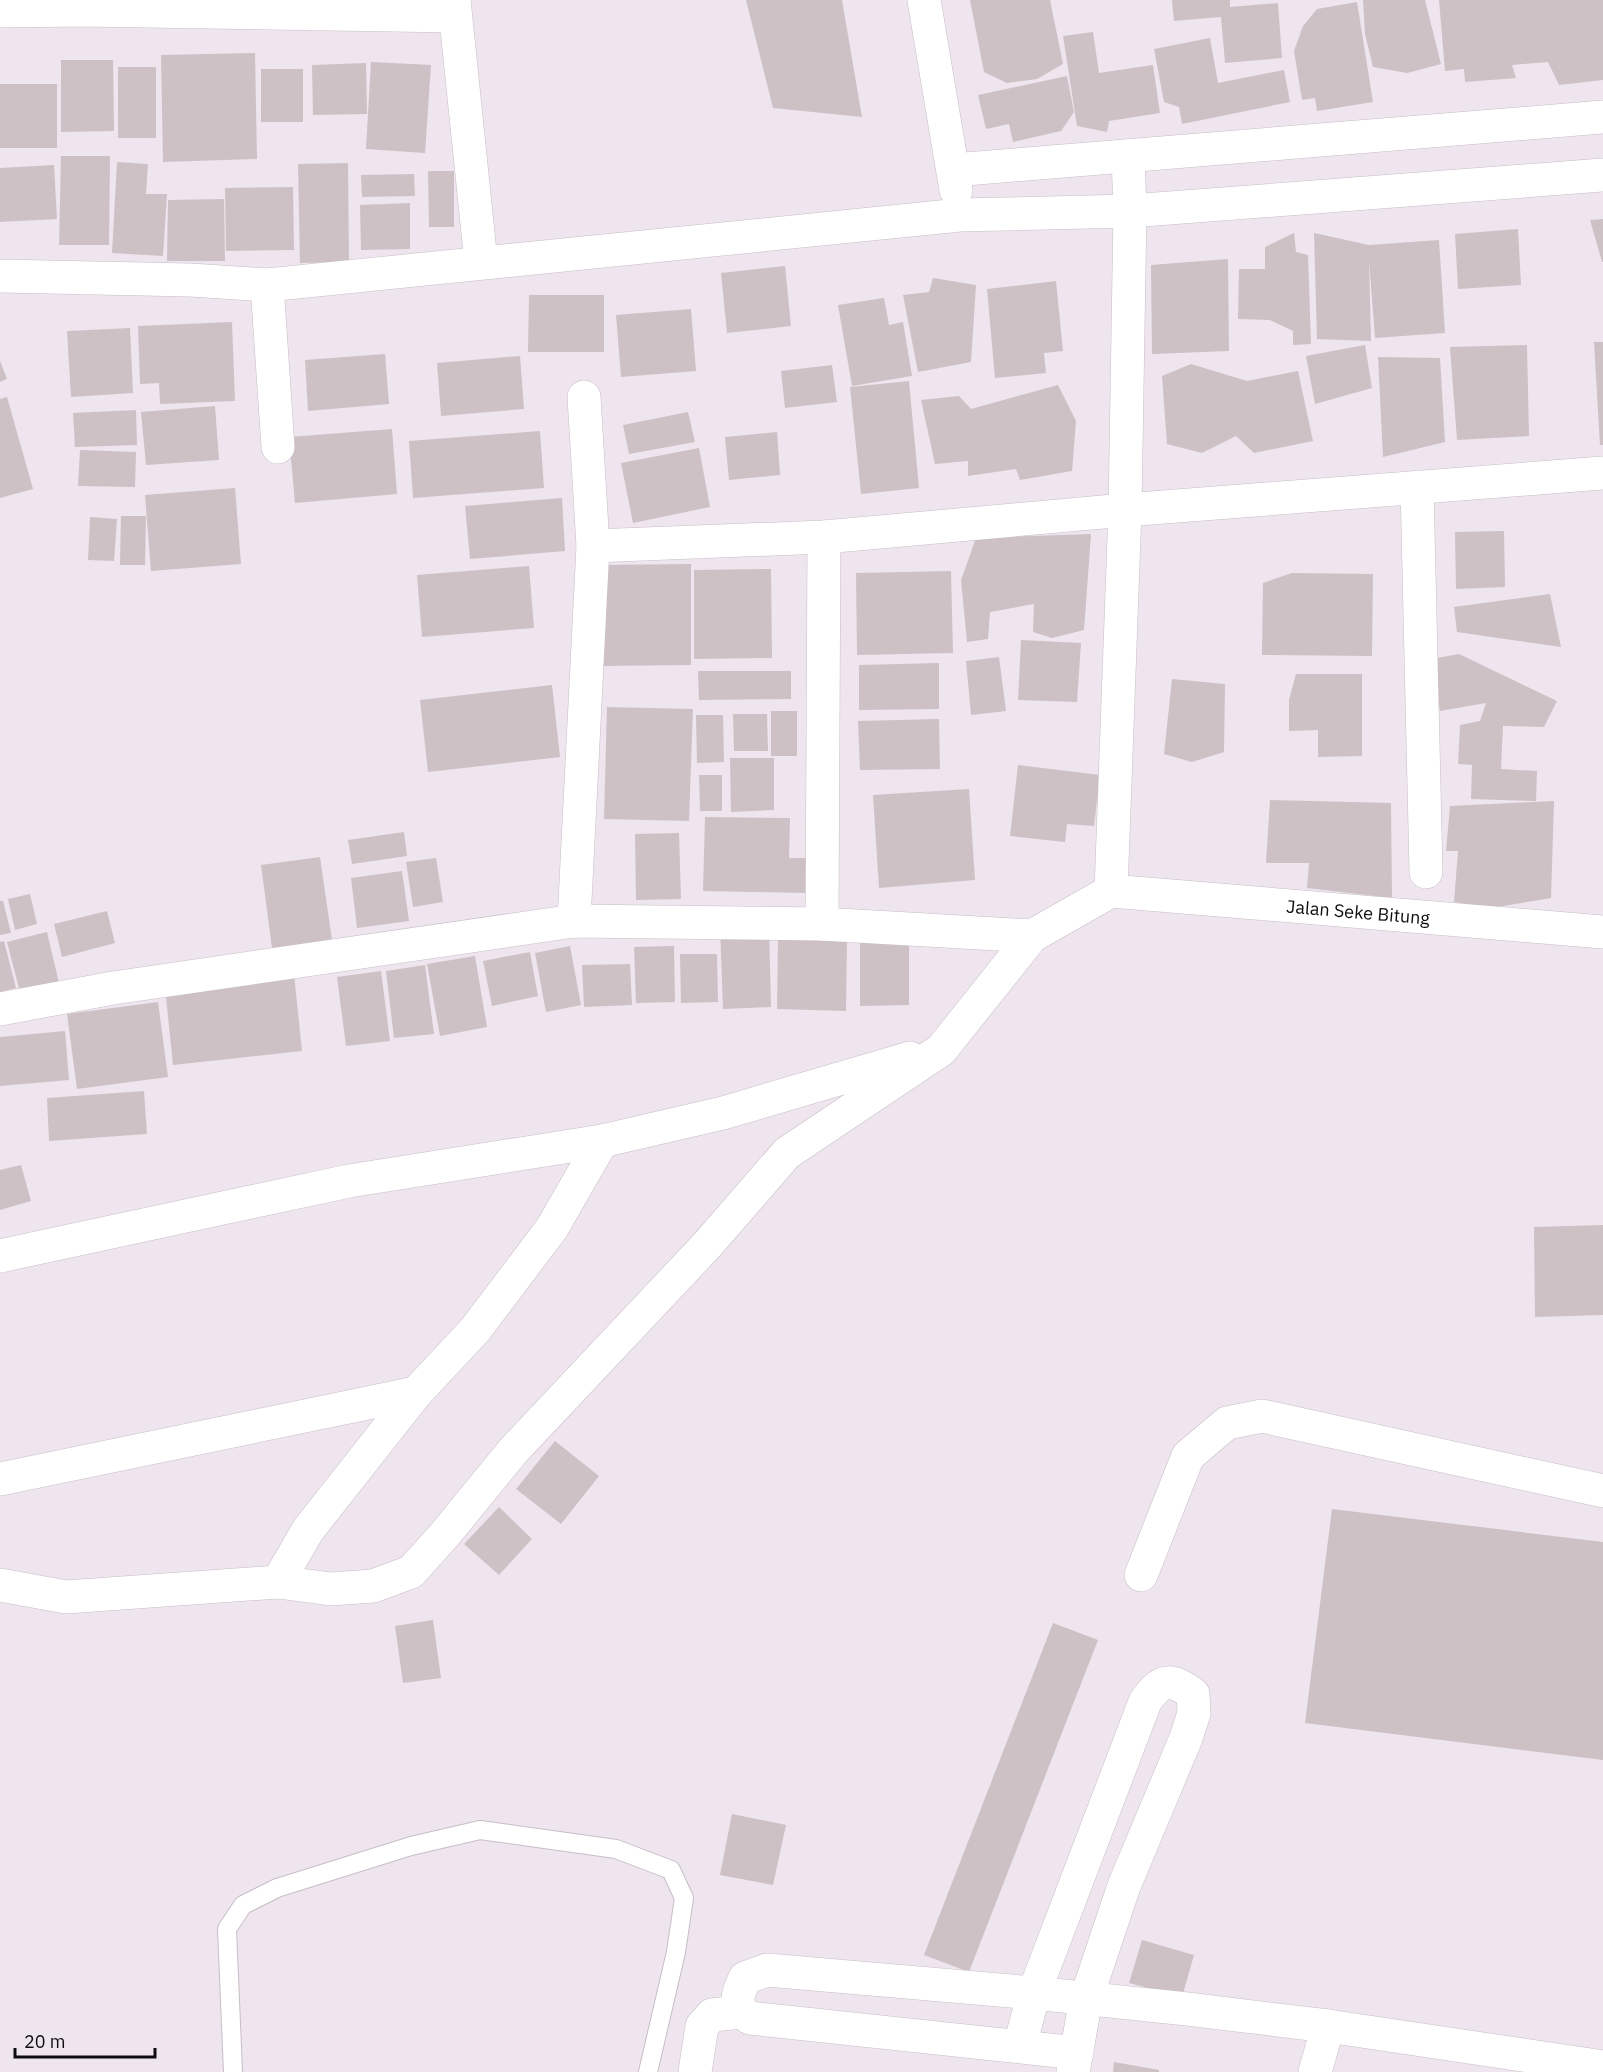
<svg xmlns="http://www.w3.org/2000/svg" width="1603" height="2072" font-family="'IBM Plex Sans',sans-serif">
  <style>
    .building { fill: #cdc1c6 }
    .lines { fill: none; stroke-linecap: round; stroke-linejoin: round }
    .service-casing { stroke: #c7bec7; stroke-width: 20 }
    .minor-casing { stroke: #c7bec7; stroke-width: 34 }
    .service { stroke: #fff; stroke-width: 18 }
    .minor { stroke: #fff; stroke-width: 33 }
    .labels { text-anchor: middle; dominant-baseline: central; stroke-width: 4.5; stroke-linejoin: round; paint-order: stroke }
    .street-label { font-size: 18px; fill: #100d10; stroke: #eee5ee }
  </style>
  <rect width="100%" height="100%" fill="#eee5ee"/>
  <!-- building -->
  <g class="building">
    <polygon points="746,0 842,0 862,117 773,108"/>
    <polygon points="970,0 1050,0 1063,64 1037,79 1007,83 984,72"/>
    <polygon points="1172,0 1230,0 1230,7 1278,3 1282,58 1225,63 1221,17 1174,21"/>
    <polygon points="1363,0 1425,0 1441,64 1407,73 1373,67 1365,34"/>
    <polygon points="1439,0 1603,0 1603,80 1559,85 1548,62 1512,65 1516,78 1465,82 1464,69 1445,71"/>
    <polygon points="1357,2 1373,102 1317,111 1315,98 1302,100 1294,51 1303,26 1317,9"/>
    <polygon points="1093,32 1099,73 1153,65 1160,113 1109,121 1107,132 1077,126 1063,36"/>
    <polygon points="1210,38 1218,83 1284,70 1290,102 1182,124 1179,107 1164,102 1154,49"/>
    <polygon points="255,53 257,159 163,162 161,55"/>
    <polygon points="61,60 113,60 114,131 61,132"/>
    <polygon points="371,62 431,65 425,153 366,149"/>
    <polygon points="366,63 367,114 313,115 312,65"/>
    <rect x="118" y="67" width="38" height="71"/>
    <rect x="261" y="69" width="42" height="53"/>
    <polygon points="1067,76 1074,112 1061,131 1013,142 1009,124 986,129 978,95"/>
    <rect x="0" y="84" width="57" height="64"/>
    <polygon points="61,156 110,156 109,245 59,245"/>
    <polygon points="117,162 148,164 146,194 167,194 163,256 112,253"/>
    <polygon points="348,163 349,262 300,263 298,164"/>
    <polygon points="54,165 57,219 0,222 0,168"/>
    <polygon points="428,171 454,171 454,227 429,227"/>
    <polygon points="414,174 415,196 362,197 361,175"/>
    <polygon points="293,187 294,250 226,251 225,188"/>
    <polygon points="224,199 225,261 167,261 168,200"/>
    <polygon points="410,203 410,249 361,250 360,205"/>
    <polygon points="1603,219 1603,262 1602,262 1590,220"/>
    <polygon points="1518,229 1521,285 1458,289 1455,234"/>
    <polygon points="1294,233 1296,252 1308,255 1311,344 1293,345 1293,331 1270,320 1238,319 1239,269 1265,269 1265,247"/>
    <polygon points="1314,233 1369,245 1439,240 1445,333 1375,338 1369,260 1371,341 1317,339"/>
    <polygon points="1228,259 1229,351 1152,354 1151,265"/>
    <polygon points="785,266 791,326 727,333 721,273"/>
    <polygon points="933,278 976,285 971,362 918,372 903,295 929,292"/>
    <polygon points="1056,281 1063,351 1044,353 1046,373 995,378 987,289"/>
    <polygon points="529,295 604,295 604,352 528,352"/>
    <polygon points="884,298 889,325 903,322 912,376 852,386 838,305"/>
    <polygon points="691,309 696,371 621,377 616,315"/>
    <polygon points="232,322 235,401 160,404 159,383 140,384 138,326"/>
    <polygon points="130,328 133,393 71,397 67,331"/>
    <polygon points="1594,342 1603,342 1603,445 1600,445"/>
    <polygon points="1365,345 1372,388 1315,404 1306,356"/>
    <polygon points="1527,345 1529,436 1457,440 1450,347"/>
    <polygon points="385,354 389,404 308,411 305,360"/>
    <polygon points="520,356 524,409 441,416 437,363"/>
    <polygon points="1378,357 1440,358 1445,442 1383,457"/>
    <polygon points="0,361 7,379 0,382"/>
    <polygon points="1191,364 1247,381 1298,371 1313,441 1254,453 1236,436 1202,453 1167,444 1162,376"/>
    <polygon points="832,365 837,402 785,408 781,371"/>
    <polygon points="909,381 919,488 861,494 850,387"/>
    <polygon points="1058,385 1076,421 1072,471 1020,480 1016,469 968,476 968,461 935,464 921,400 959,396 971,409"/>
    <polygon points="7,397 33,489 0,498 0,399"/>
    <polygon points="215,406 219,460 146,465 141,412"/>
    <polygon points="136,410 137,445 75,447 73,413"/>
    <polygon points="688,412 695,442 629,454 623,425"/>
    <polygon points="392,429 397,494 295,503 289,437"/>
    <polygon points="540,431 544,488 413,498 409,441"/>
    <polygon points="777,432 780,475 729,480 725,437"/>
    <polygon points="699,448 710,507 633,523 621,463"/>
    <polygon points="80,450 136,452 135,487 78,486"/>
    <polygon points="235,488 241,564 151,571 145,495"/>
    <polygon points="562,498 565,551 470,559 465,506"/>
    <polygon points="121,516 146,516 145,565 120,565"/>
    <polygon points="90,517 117,519 114,561 88,560"/>
    <polygon points="1504,531 1505,587 1456,589 1455,532"/>
    <polygon points="1091,534 1084,630 1052,638 1033,632 1034,604 990,612 988,639 967,642 961,580 976,538"/>
    <polygon points="691,564 691,665 598,666 598,565"/>
    <polygon points="529,566 534,628 422,637 417,575"/>
    <polygon points="771,569 772,658 694,659 694,570"/>
    <polygon points="951,571 953,653 857,655 856,573"/>
    <polygon points="1292,573 1373,574 1372,656 1262,655 1263,583"/>
    <polygon points="1550,594 1561,647 1457,632 1454,607"/>
    <polygon points="1021,640 1081,643 1077,702 1018,700"/>
    <polygon points="1459,654 1557,701 1544,727 1503,726 1501,769 1537,771 1536,801 1471,799 1472,765 1458,764 1460,725 1480,721 1486,703 1440,711 1431,659"/>
    <polygon points="999,657 1006,711 971,715 966,661"/>
    <polygon points="939,663 939,709 859,710 859,665"/>
    <polygon points="698,671 791,671 791,699 699,700"/>
    <polygon points="1296,674 1362,674 1362,756 1318,757 1318,730 1289,731 1289,700"/>
    <polygon points="1172,679 1225,684 1224,752 1192,762 1164,754"/>
    <polygon points="552,685 560,757 428,772 420,700"/>
    <polygon points="607,707 693,709 689,821 604,819"/>
    <rect x="771" y="711" width="26" height="45"/>
    <polygon points="733,714 767,714 768,751 734,751"/>
    <polygon points="696,715 723,715 724,762 697,763"/>
    <polygon points="939,719 940,769 860,770 858,721"/>
    <polygon points="730,758 774,758 774,810 731,812"/>
    <polygon points="1018,765 1100,775 1094,826 1067,824 1065,842 1010,836"/>
    <polygon points="699,775 722,775 722,811 700,811"/>
    <polygon points="969,789 975,880 879,888 873,795"/>
    <polygon points="1270,800 1391,803 1392,898 1307,888 1309,863 1266,863"/>
    <polygon points="1554,801 1551,898 1491,908 1454,902 1458,851 1446,851 1450,806"/>
    <polygon points="705,817 790,818 789,858 810,858 808,893 703,891"/>
    <polygon points="404,832 407,856 352,864 348,840"/>
    <polygon points="679,833 681,899 636,900 635,834"/>
    <polygon points="320,857 332,940 272,948 261,865"/>
    <polygon points="436,858 443,902 413,907 406,862"/>
    <polygon points="402,871 409,921 357,928 351,878"/>
    <polygon points="30,894 37,924 15,930 8,899"/>
    <polygon points="0,901 3,901 11,933 0,935"/>
    <polygon points="107,911 115,943 62,957 54,924"/>
    <polygon points="769,925 771,1007 723,1009 720,927"/>
    <polygon points="47,932 59,983 20,992 7,942"/>
    <polygon points="778,938 847,939 846,1011 777,1009"/>
    <polygon points="860,940 909,940 909,1005 860,1006"/>
    <polygon points="4,941 16,988 0,992 0,942"/>
    <polygon points="570,946 581,1005 546,1012 535,953"/>
    <polygon points="674,946 675,1002 636,1003 634,947"/>
    <polygon points="530,952 538,996 492,1006 483,961"/>
    <polygon points="680,954 717,954 718,1002 681,1003"/>
    <polygon points="475,956 487,1027 440,1036 427,964"/>
    <polygon points="630,964 632,1005 584,1007 582,965"/>
    <polygon points="425,965 434,1034 394,1038 386,971"/>
    <polygon points="381,971 390,1041 346,1046 337,977"/>
    <polygon points="294,974 302,1051 173,1065 165,987"/>
    <polygon points="158,1002 168,1077 77,1089 67,1014"/>
    <polygon points="65,1031 69,1080 0,1086 0,1037"/>
    <polygon points="144,1091 147,1134 49,1141 47,1098"/>
    <polygon points="21,1165 31,1201 0,1210 0,1170"/>
    <polygon points="1603,1225 1603,1315 1535,1317 1534,1227"/>
    <polygon points="555,1441 599,1476 561,1524 516,1489"/>
    <polygon points="499,1507 532,1539 499,1575 464,1544"/>
    <polygon points="1332,1509 1603,1542 1603,1760 1305,1723"/>
    <polygon points="433,1620 441,1678 403,1683 395,1626"/>
    <polygon points="1053,1623 1098,1640 969,1972 924,1955"/>
    <polygon points="732,1814 786,1825 773,1885 720,1875"/>
    <polygon points="1142,1940 1194,1955 1182,1997 1129,1983"/>
    <polygon points="1114,2062 1159,2070 1159,2072 1113,2072"/>
  </g>
  <g class="lines">
    <defs>
      <polyline id="service" points="233,2072 227,1929 243,1905 277,1888 411,1846 480,1830 616,1849 671,1870 684,1898 676,1952 648,2072"/>
      <g id="minor">
        <polyline points="454,0 481,262"/>
        <polyline points="924,0 956,190"/>
        <polyline points="0,11 82,10 454,16"/>
        <polyline points="1128,156 1130,211 1125,510 1603,473"/>
        <polyline points="953,170 1603,117"/>
        <polyline points="0,276 190,280 267,285 960,215 1130,211 1603,175"/>
        <polyline points="267,285 278,447"/>
        <polyline points="1417,487 1426,872"/>
        <polyline points="593,546 824,537 1125,510 1111,891"/>
        <path id="s1" d="M1111 891 1603 932"/>
        <polyline points="574,921 593,546 584,397"/>
        <polyline points="822,924 824,537"/>
        <polyline points="0,1009 113,988 574,921 822,924 1032,936"/>
        <polyline points="0,1256 349,1181 602,1141 723,1113 910,1058"/>
        <polyline points="0,1479 416,1393 475,1330 552,1228 602,1141"/>
        <polyline points="1141,1575 1188,1456 1227,1423 1262,1416 1603,1491"/>
        <polyline points="278,1582 308,1530 416,1393"/>
        <polyline points="0,1585 66,1597 278,1582 331,1589 373,1586 411,1572 446,1533 513,1451 708,1244 787,1153 941,1050 1032,936 1111,891"/>
        <path d="M1020 2045 1034 1993 1145 1702C1161 1678 1171 1678 1193 1694L1194 1713 1186 1738 1124 1886 1086 1999 1073 2072"/>
        <path d="M1077 2053 750 2018C732 2006 737 1996 745 1978L767 1970 1034 1993 1187 2009 1328 2026 1603 2067"/>
        <polyline points="695,2072 702,2026 712,2015 742,2012"/>
        <polyline points="1315,2072 1328,2026"/>
      </g>
    </defs>
    <!-- service casing -->
    <use href="#service" class="service-casing"/>
    <!-- minor casing -->
    <use href="#minor" class="minor-casing"/>
    <!-- service -->
    <use href="#service" class="service"/>
    <!-- minor -->
    <use href="#minor" class="minor"/>
  </g>
  <g class="labels">
    <!-- street labels -->
    <g class="street-label">
      <text stroke="none"><textPath href="#s1" startOffset="248">Jalan Seke Bitung</textPath></text>
    </g>
  </g>
  <!-- scale -->
  <path d="M15 2048v9h140v-9" fill="none" stroke="#100d10" stroke-width="3"/>
  <text x="24" y="2048" font-size="18" fill="#100d10" stroke="#eee5ee" stroke-width="4.5" paint-order="stroke">20 m</text>
</svg>
